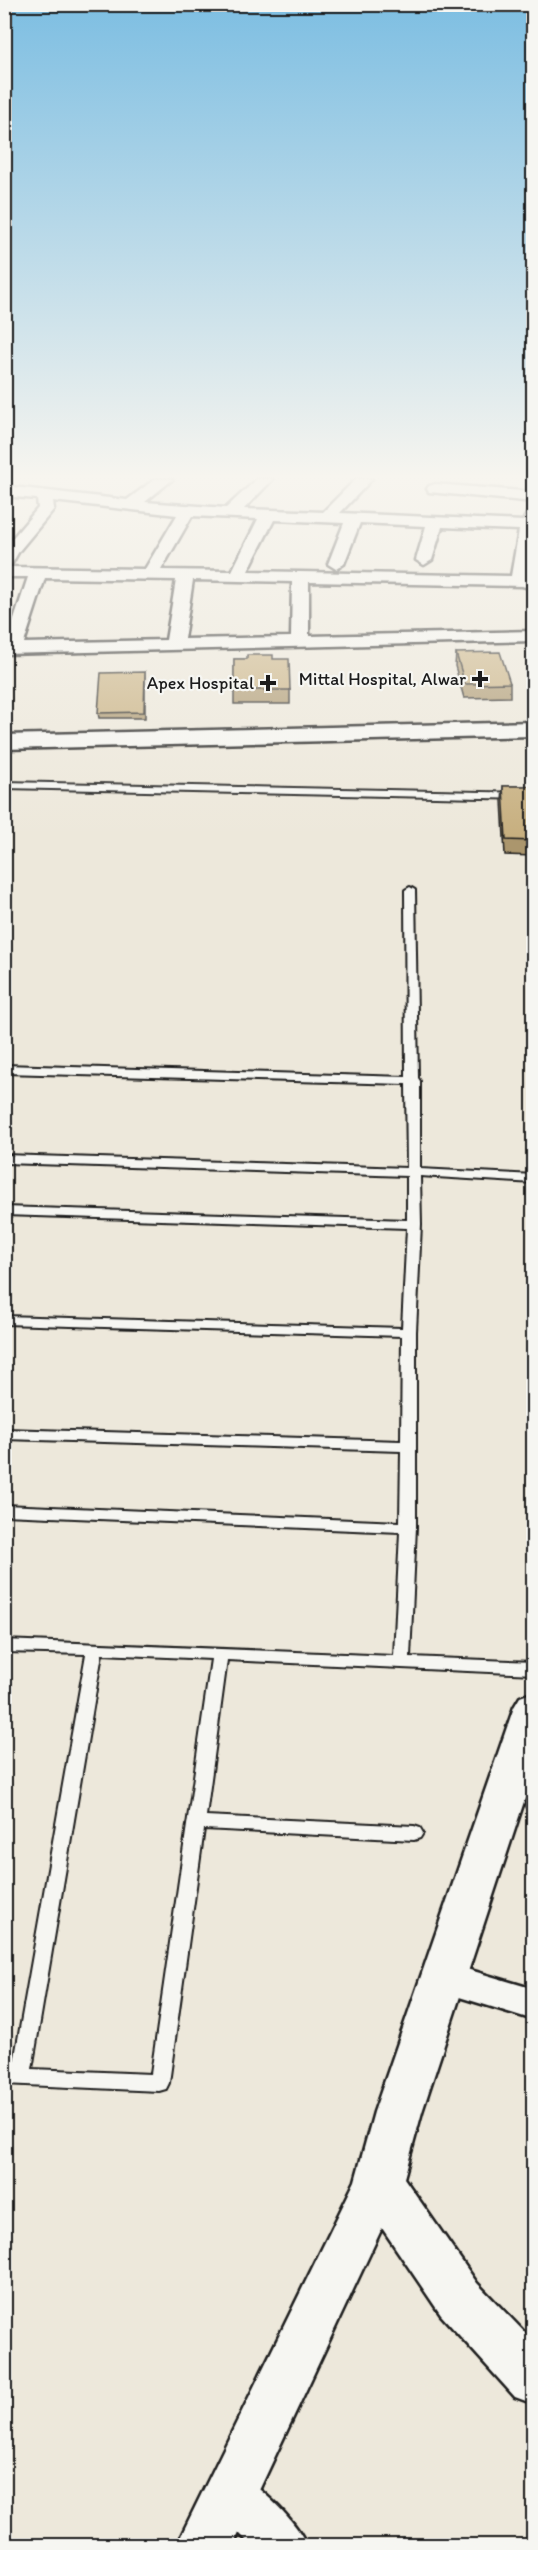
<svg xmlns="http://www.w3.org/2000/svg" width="538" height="2550" font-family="Itim,sans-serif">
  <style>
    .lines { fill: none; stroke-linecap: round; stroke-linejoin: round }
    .lane-casing { stroke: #1c1c1c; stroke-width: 4 }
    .street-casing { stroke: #1c1c1c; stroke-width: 5 }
    .secondary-casing { stroke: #1c1c1c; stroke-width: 5 }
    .lane { fill: #f6f6f2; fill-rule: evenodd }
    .street { fill: #f6f6f2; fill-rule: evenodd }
    .secondary { fill: #f6f6f2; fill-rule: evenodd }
    .wall { fill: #ab966d; stroke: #1c1c1c; stroke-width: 1.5 }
    .building { fill: #c7af7f; stroke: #1c1c1c; stroke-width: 1.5 }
    .poi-dot { fill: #1c1c1c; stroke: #f6f6f2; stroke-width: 2 }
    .labels { text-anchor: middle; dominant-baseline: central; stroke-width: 4.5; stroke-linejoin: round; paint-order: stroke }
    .far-poi-label { font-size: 18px; fill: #1c1c1c; stroke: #f6f6f2; text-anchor: end }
  </style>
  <rect width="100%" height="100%" fill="#ede8db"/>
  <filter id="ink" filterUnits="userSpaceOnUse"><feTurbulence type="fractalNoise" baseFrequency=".0167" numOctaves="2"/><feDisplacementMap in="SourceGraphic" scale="12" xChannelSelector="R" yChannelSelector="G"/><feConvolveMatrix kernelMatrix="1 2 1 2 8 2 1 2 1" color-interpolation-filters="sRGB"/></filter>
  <g filter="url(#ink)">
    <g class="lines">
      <defs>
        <g id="lane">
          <polygon points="4,782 534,793 534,799 4,788"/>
          <path d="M410 887 415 890 418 1078 420 1081V1169L534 1175V1183L420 1176 421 1224 416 1332V1527L410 1657 534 1662V1674L227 1660 206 1816 414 1826 420 1828 423 1833 420 1838 414 1840 204 1829 169 2083 166 2089 159 2091 4 2084V2068H13L86 1654 4 1652V1640L394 1656 400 1532 4 1515V1505L400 1522 401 1451 4 1439V1429L401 1441 402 1336 4 1324V1316L402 1328 407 1228 4 1215V1207L407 1220V1176L4 1163V1155L407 1168 406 1084 4 1073V1065L406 1077 405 890ZM102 1654 211 1659 151 2074 32 2069Z"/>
        </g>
        <g id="street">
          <path d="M155 479H173L145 502 226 508 257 479H273L244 509 323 512 356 479H372L340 513 523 521 528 511 534 509V535L528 576 534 579V589L522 586 309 582V636L534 631V641L4 654V644H6L28 577H4V548L38 508 37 499 4 496V486L127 500ZM53 501 177 515 145 569 10 567 19 551 54 509ZM192 516 258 519 232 571 161 570ZM274 520 344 523 328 564 336 569 344 564 360 523 426 526 416 560 424 565 432 560 442 527 519 530 511 576 248 571ZM45 578 176 580 166 640 24 643ZM193 580 292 582 291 637 184 639Z"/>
          <polygon points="435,484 534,492 534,502 429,492 427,489 429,486"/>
          <polygon points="443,1962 534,1989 534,2020 430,1988 424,1977 430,1966"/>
          <path d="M229 2470C255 2481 296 2519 307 2546H252L213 2507 207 2492 213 2477Z"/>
        </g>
        <g id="secondary">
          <polygon points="534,722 534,736 4,749 4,735"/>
          <polygon points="534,1692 534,1771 422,2112 404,2178 477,2283 534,2342 534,2404 515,2397 441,2315 382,2228 233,2546 176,2546 355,2181 374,2112 514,1707 520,1697"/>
        </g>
      </defs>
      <!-- lane casing -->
      <use href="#lane" class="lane-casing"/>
      <!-- street casing -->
      <use href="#street" class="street-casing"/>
      <!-- secondary casing -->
      <use href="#secondary" class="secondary-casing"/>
      <!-- lane -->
      <use href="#lane" class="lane"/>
      <!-- street -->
      <use href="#street" class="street"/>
      <!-- secondary -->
      <use href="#secondary" class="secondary"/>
    </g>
    <!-- wall -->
    <g class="wall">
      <polygon points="456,653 510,683 510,697 464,698 455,666"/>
      <polygon points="234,659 273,659 290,690 290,704 234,704"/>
      <polygon points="145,672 145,718 99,718 98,713"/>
      <polygon points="503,786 534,786 534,856 505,855 502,801"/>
    </g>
    <!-- building -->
    <g class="building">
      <polygon points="500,652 510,683 465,684 456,653"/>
      <polygon points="247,655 273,655 273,659 289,659 290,690 234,690 234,659 247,659"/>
      <polygon points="145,672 144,712 98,713 101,673"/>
      <polygon points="503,786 534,786 534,841 506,840"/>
    </g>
  </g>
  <!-- sky -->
  <linearGradient id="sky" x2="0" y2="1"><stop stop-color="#7dbee2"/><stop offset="0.57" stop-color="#f7f5ef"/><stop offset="1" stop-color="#f7f5ef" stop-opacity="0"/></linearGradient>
  <rect width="538" height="836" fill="url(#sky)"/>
  <!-- markers -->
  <g class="poi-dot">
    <path d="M477 670h6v6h6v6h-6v6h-6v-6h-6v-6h6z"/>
    <path d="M265 674h6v6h6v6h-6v6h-6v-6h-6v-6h6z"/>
  </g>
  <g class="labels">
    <!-- far-poi labels -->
    <g class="far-poi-label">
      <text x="466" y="679">Mittal Hospital, Alwar</text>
      <text x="254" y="683">Apex Hospital</text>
    </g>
  </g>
  <!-- margin -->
  <rect width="538" height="2550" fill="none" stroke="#f6f6f2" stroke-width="24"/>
  <rect x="12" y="12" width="514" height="2526" fill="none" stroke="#1c1c1c" stroke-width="2" filter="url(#ink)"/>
</svg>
